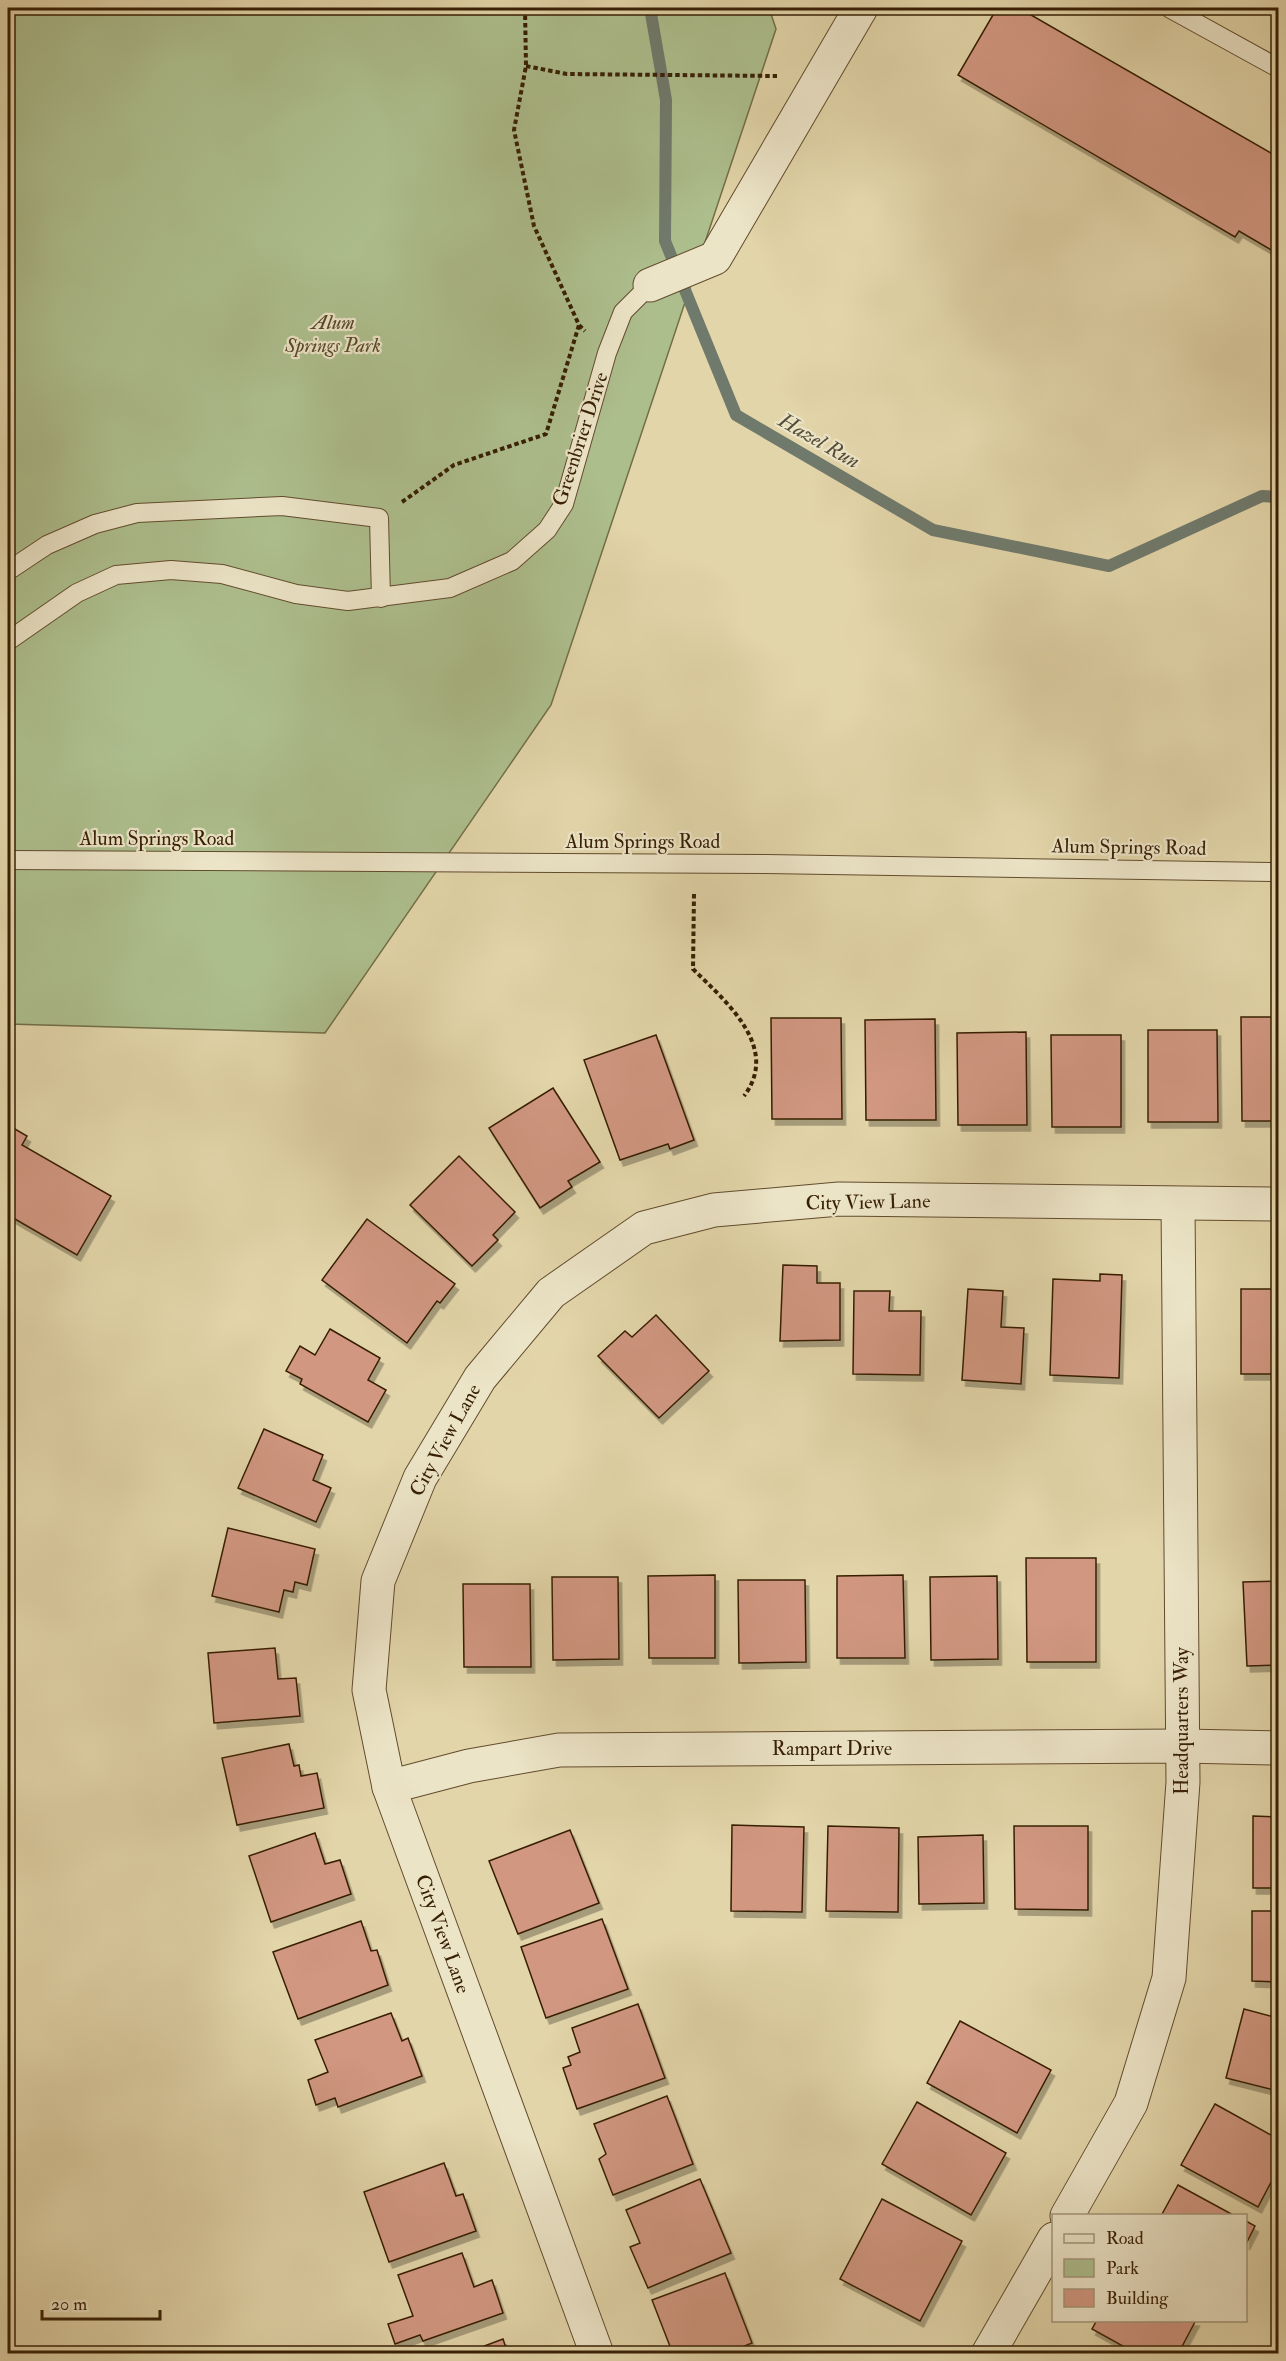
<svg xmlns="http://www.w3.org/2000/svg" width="1286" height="2361" font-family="'IM FELL Double Pica',serif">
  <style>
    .green { fill: #adbe8d; stroke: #726e48; stroke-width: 1.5 }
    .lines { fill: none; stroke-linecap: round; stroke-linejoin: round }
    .stream { stroke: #707a6c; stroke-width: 12 }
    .building { fill: #d19781; stroke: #371f04; stroke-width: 1.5; filter: url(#shadow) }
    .service-casing { stroke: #624c2d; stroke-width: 20 }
    .minor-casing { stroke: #624c2d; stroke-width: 35 }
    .path { stroke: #371f04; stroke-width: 4; stroke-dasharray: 4.5 3; stroke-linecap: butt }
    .service { stroke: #ece4c7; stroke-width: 18 }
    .minor { stroke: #ece4c7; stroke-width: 33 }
    .labels { text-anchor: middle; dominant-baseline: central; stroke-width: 4.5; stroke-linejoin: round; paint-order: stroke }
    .park-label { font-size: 20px; font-style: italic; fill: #544726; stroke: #ece4c7 }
    .street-label { font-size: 20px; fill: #371f04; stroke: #ece4c7 }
    .water-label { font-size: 21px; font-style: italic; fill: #544d38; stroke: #ece4c7 }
  </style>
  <defs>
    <filter id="shadow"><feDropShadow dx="3.5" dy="6" stdDeviation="0" flood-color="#0004"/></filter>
  </defs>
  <rect width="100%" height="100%" fill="#e2d5a9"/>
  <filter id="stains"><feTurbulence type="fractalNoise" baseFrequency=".00333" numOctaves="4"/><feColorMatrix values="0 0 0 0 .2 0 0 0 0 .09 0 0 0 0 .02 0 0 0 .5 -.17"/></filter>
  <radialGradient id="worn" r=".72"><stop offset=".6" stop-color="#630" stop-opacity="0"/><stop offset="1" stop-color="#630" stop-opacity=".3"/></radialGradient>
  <!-- green -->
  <polygon class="green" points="8,8 769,8 776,29 551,705 325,1033 8,1024"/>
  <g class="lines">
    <!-- stream -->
    <polyline class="stream" points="650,8 666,100 665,241 736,415 933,530 1109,566 1262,496 1278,497"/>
  </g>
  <!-- building -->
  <g class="building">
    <polygon points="997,8 1019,8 1278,157 1278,254 1239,231 1235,237 958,75"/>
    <polygon points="1241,1017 1278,1017 1278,1121 1242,1121"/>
    <polygon points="771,1018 841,1018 842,1119 772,1119"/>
    <polygon points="935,1019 936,1120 866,1120 865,1020"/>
    <polygon points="1148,1030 1217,1030 1218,1122 1148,1122"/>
    <polygon points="1026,1032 1027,1125 958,1125 957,1033"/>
    <polygon points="656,1035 694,1140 670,1149 668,1144 620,1160 584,1060"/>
    <polygon points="1051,1035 1121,1035 1121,1127 1052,1127"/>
    <polygon points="553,1088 600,1162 568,1181 572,1187 540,1208 489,1128"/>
    <polygon points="8,1125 27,1136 22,1145 111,1196 77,1255 8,1215"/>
    <polygon points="459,1156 515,1212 493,1235 498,1240 472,1266 410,1205"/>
    <polygon points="367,1219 455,1284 440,1303 437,1301 407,1343 322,1280"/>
    <polygon points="783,1265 817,1266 817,1283 840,1283 840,1340 780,1341"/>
    <polygon points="1100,1274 1122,1275 1119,1378 1050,1375 1053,1279 1100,1281"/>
    <polygon points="968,1289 1003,1291 1001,1327 1024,1328 1021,1384 962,1380"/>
    <rect x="1241" y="1289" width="37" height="85"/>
    <polygon points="854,1291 890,1291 889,1311 921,1311 920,1375 853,1374"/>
    <polygon points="656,1315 709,1371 659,1418 598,1356 625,1331 632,1337"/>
    <polygon points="330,1329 380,1358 368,1380 386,1390 368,1422 300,1384 302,1379 286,1371 300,1346 315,1355"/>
    <polygon points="264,1429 323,1455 313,1480 331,1488 316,1522 238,1488"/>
    <polygon points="228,1528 315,1549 307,1585 295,1582 293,1592 284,1590 279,1612 212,1596"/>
    <polygon points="1026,1558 1096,1558 1096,1662 1027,1662"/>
    <polygon points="715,1575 715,1658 649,1658 648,1576"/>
    <polygon points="903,1575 905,1658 837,1658 837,1576"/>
    <polygon points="997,1576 998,1659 931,1660 930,1577"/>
    <polygon points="552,1577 618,1577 619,1659 553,1660"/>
    <polygon points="738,1580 805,1580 806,1662 739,1663"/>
    <polygon points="1278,1581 1278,1665 1247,1666 1243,1582"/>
    <polygon points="463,1584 530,1584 531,1667 464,1667"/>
    <polygon points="275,1648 278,1679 296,1678 300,1716 214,1723 208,1653"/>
    <polygon points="289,1744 294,1766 299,1765 301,1776 317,1773 324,1808 237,1825 222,1758"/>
    <polygon points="1253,1816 1278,1817 1278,1888 1253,1888"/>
    <polygon points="732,1825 804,1827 802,1912 731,1911"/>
    <polygon points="828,1826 899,1828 898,1912 826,1911"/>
    <polygon points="1014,1826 1088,1826 1088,1910 1015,1909"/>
    <polygon points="570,1830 599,1903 518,1934 489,1861"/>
    <polygon points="315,1833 325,1864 340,1860 351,1894 271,1922 249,1856"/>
    <polygon points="983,1835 984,1903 919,1904 918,1837"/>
    <polygon points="1252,1911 1278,1911 1278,1982 1252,1981"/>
    <polygon points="602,1919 628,1989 546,2018 521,1947"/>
    <polygon points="361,1921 371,1951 377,1950 388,1985 298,2019 273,1952"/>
    <polygon points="638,2004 665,2078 577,2109 563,2068 571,2065 568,2057 580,2052 572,2028"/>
    <polygon points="1244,2009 1278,2018 1278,2091 1226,2078"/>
    <polygon points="391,2013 402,2041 408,2038 422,2076 338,2107 335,2098 316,2105 308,2080 328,2072 315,2040"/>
    <polygon points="960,2021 1051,2070 1017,2133 927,2083"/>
    <polygon points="667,2096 693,2164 613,2195 599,2159 606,2154 594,2124"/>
    <polygon points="917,2102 1006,2153 971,2215 882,2164"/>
    <polygon points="1215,2104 1278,2139 1278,2169 1258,2207 1181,2165"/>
    <polygon points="444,2163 456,2196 463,2194 476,2231 389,2262 364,2192"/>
    <polygon points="700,2179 731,2253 648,2288 630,2247 640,2243 626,2210"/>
    <polygon points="1178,2185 1235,2216 1161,2216"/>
    <polygon points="882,2199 962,2241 920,2321 840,2279"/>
    <polygon points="1246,2221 1255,2226 1246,2244"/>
    <polygon points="462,2253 474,2287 492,2280 503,2313 423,2341 420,2335 395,2344 388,2324 413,2316 398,2275"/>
    <polygon points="725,2273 752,2343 725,2354 673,2354 652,2300"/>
    <polygon points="1097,2320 1196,2320 1178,2354 1137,2354 1092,2329"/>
    <polygon points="503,2339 508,2354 463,2354"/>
  </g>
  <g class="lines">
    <defs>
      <g id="service">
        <polyline points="1169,8 1278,68"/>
        <polyline points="8,571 47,545 95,524 137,513 282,506 379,518 381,598"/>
        <polyline points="8,641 77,593 116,575 171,570 222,574 296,594 348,601 450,588 512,561 547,530 564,504 607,353 623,312 650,285"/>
        <polyline points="8,860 766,864 1278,872"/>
      </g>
      <g id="minor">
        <polyline points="650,285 715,258 861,8"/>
        <polyline points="389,1787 469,1766 559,1750 1182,1746 1278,1748"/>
        <polyline points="1067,2216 1131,2103 1169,1978 1183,1782 1178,1204"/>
        <polyline points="597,2354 389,1787 369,1690 378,1581 420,1478 480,1378 551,1293 644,1228 714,1210 839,1199 1278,1204"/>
        <polyline points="988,2354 1054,2239"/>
      </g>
    </defs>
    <!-- service casing -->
    <use href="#service" class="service-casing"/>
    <!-- minor casing -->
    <use href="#minor" class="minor-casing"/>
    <!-- path -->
    <g class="path">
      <polyline points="525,8 526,66 514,130 534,226 579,325 585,331"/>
      <polyline points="526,66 567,74 777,76"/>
      <polyline points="402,502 454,465 546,434 579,325"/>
      <path d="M694 894 693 969C725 1001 781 1047 744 1096"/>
    </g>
    <!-- service -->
    <use href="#service" class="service"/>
    <!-- minor -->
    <use href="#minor" class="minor"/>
  </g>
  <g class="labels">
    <!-- park labels -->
    <g class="park-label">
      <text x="333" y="322">Alum<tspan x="333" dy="23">Springs Park</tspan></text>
    </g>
    <!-- street labels -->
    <g class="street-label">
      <text transform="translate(580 439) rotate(-72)">Greenbrier Drive</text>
      <text x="157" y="838">Alum Springs Road</text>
      <text x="643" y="841">Alum Springs Road</text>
      <text transform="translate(1129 847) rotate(1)">Alum Springs Road</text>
      <text transform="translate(868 1202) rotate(-1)">City View Lane</text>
      <text transform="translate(445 1440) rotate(-61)">City View Lane</text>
      <text transform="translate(1181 1721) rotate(-90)">Headquarters Way</text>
      <text x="832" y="1748">Rampart Drive</text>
      <text transform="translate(443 1934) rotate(70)">City View Lane</text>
    </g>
    <!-- water labels -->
    <g class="water-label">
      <text transform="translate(819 441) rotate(30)">Hazel Run</text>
    </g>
  </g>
  <!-- margin -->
  <rect width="1286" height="2361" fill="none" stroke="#e2d5a9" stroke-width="30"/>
  <rect x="9" y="9" width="1268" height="2343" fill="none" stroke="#371f04" stroke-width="3"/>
  <rect x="15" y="15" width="1256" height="2331" fill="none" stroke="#371f04" stroke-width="1.5"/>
  <!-- legend -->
  <rect x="1052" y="2214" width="195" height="108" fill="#ece4c7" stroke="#a49579" stroke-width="1.5"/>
  <rect x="1064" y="2234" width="30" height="9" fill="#ece4c7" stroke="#a49579" stroke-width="1.5"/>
  <text x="1106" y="2244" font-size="18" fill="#371f04">Road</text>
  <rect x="1064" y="2259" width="30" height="18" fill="#adbe8d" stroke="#a49579" stroke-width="1.5"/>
  <text x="1106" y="2274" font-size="18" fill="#371f04">Park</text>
  <rect x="1064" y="2289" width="30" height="18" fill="#d19781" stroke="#a49579" stroke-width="1.5"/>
  <text x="1106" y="2304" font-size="18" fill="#371f04">Building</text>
  <!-- scale -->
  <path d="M42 2310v9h118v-9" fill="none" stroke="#371f04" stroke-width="3"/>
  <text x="51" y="2310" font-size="18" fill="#371f04" stroke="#ece4c7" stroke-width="4.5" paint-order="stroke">20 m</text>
  <rect width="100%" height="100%" filter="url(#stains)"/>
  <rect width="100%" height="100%" fill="url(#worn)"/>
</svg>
